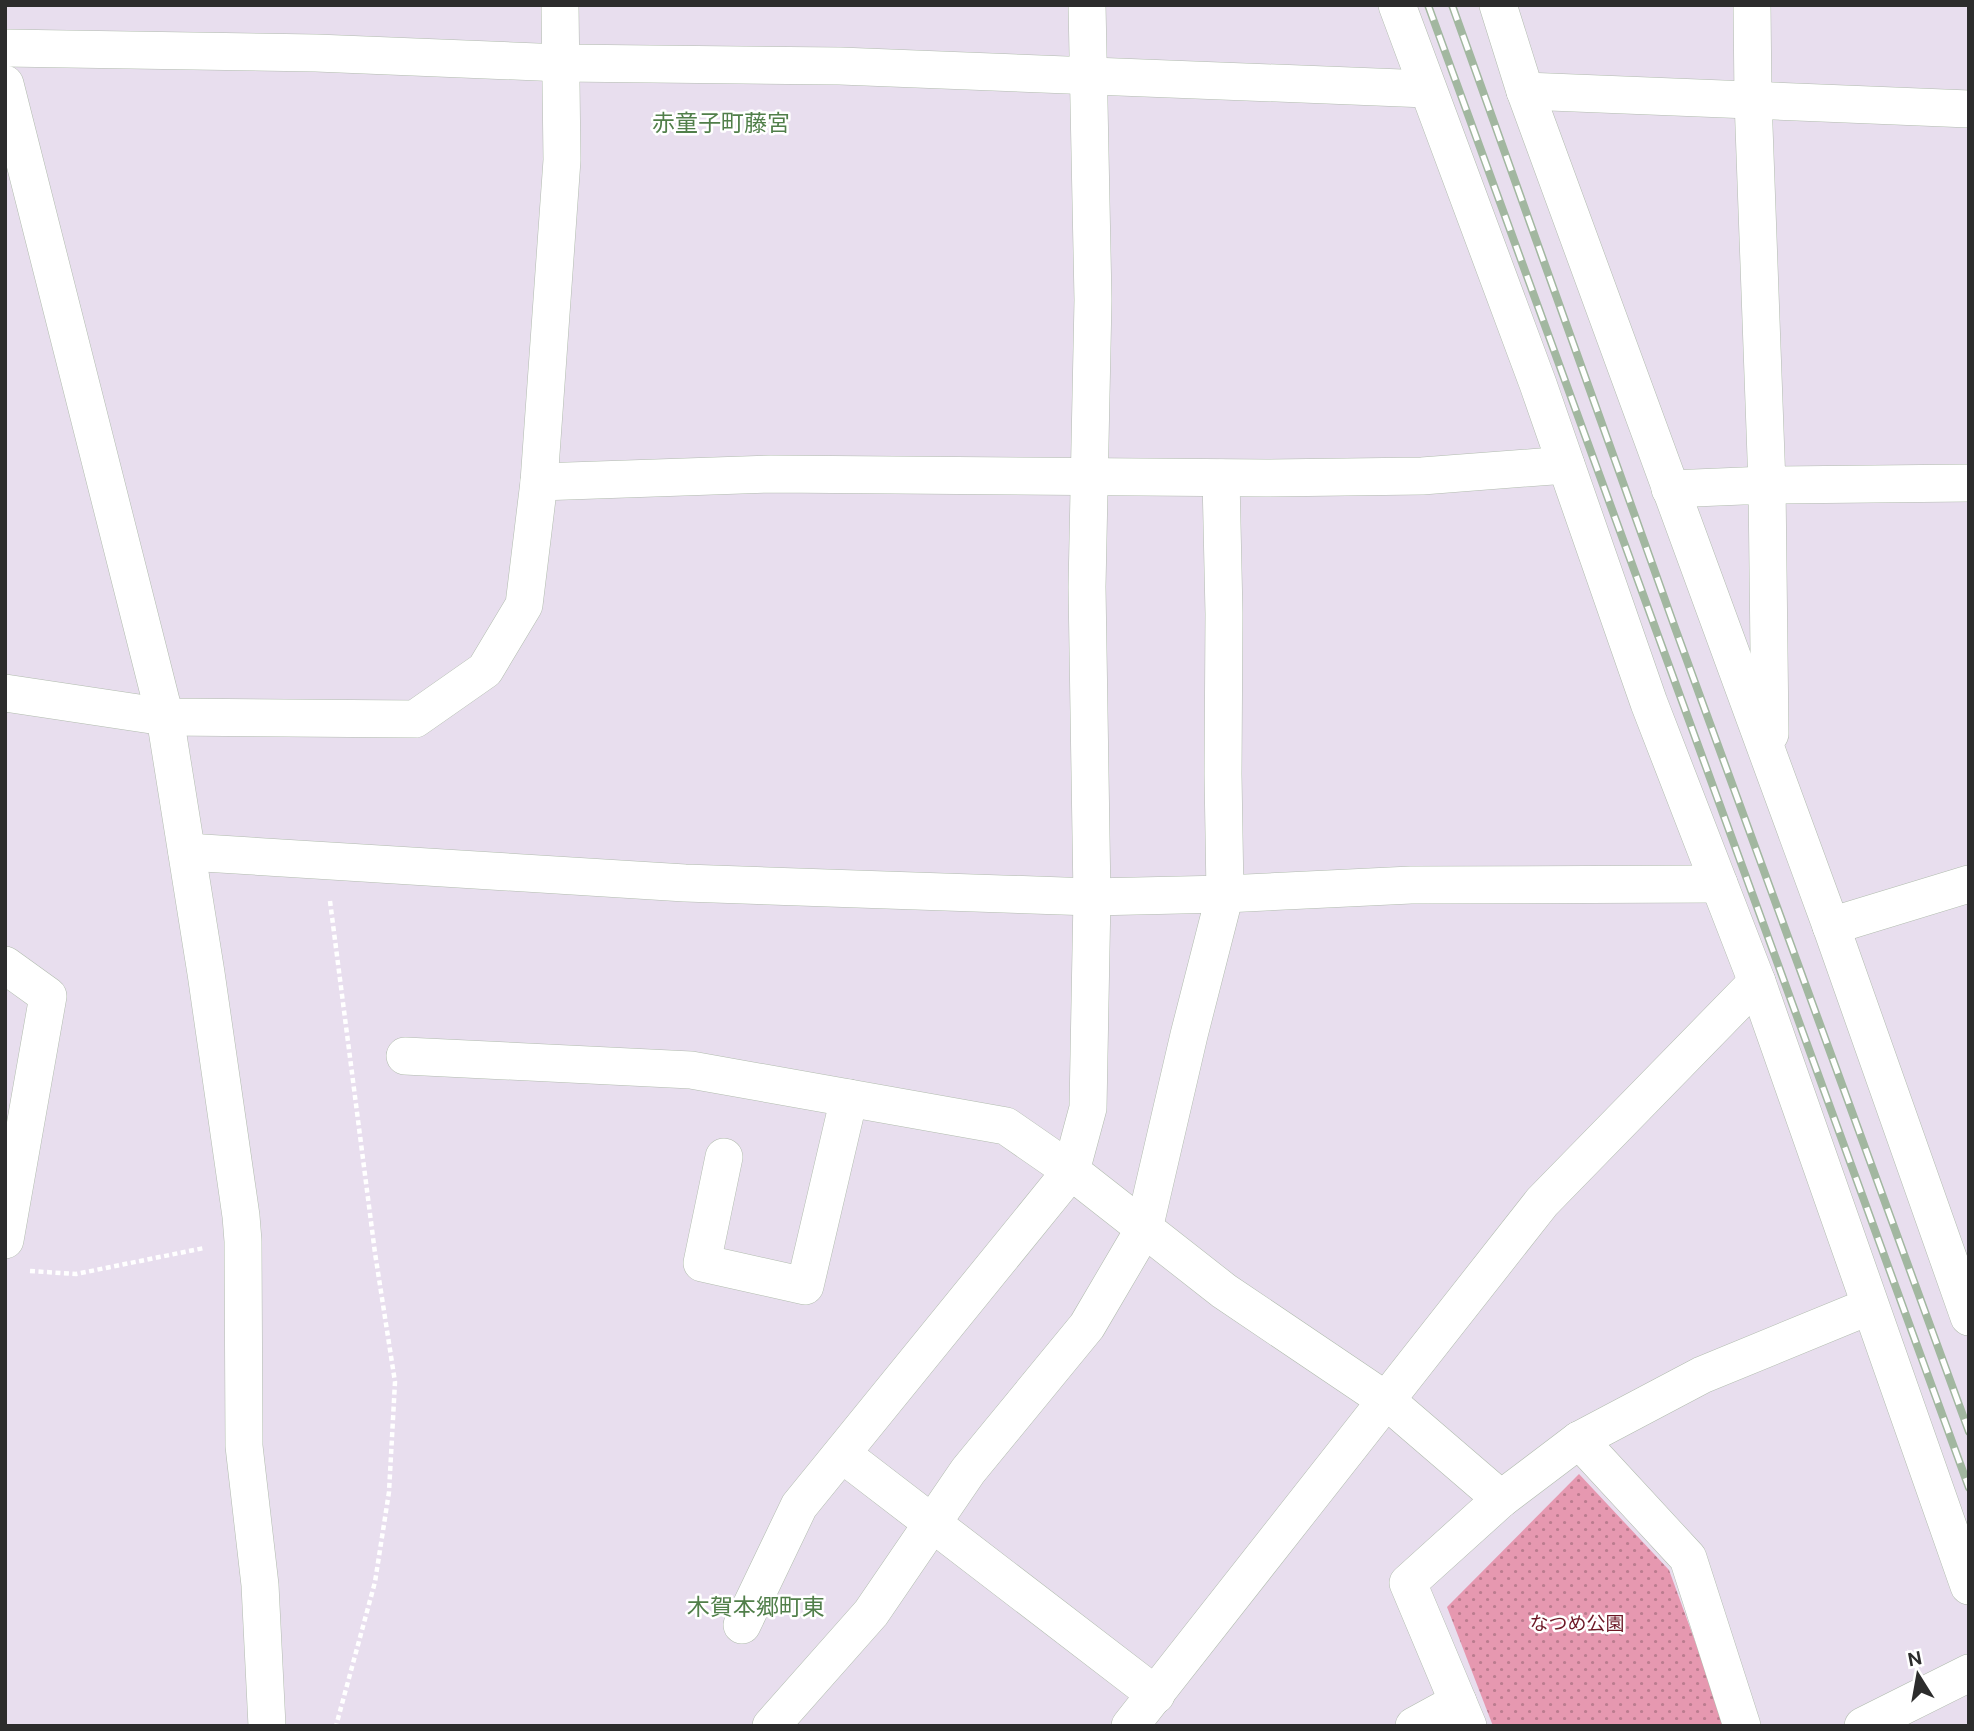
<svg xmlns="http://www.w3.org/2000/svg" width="1974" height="1731" font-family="'DM Sans','Noto Sans JP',sans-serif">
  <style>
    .park { fill: url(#park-dots) }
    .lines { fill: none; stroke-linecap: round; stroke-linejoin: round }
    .minor-casing { stroke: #b1bcae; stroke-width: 38 }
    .path { stroke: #fff; stroke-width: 4.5; stroke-dasharray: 5 3.5; stroke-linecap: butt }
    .minor { stroke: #fff; stroke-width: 37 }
    .rail-casing { stroke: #a2b7a0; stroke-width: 8 }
    .rail { stroke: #fff; stroke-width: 5; stroke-dasharray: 16; stroke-linecap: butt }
    .labels { text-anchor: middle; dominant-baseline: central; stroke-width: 5; stroke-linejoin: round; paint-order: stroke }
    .park-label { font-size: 19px; fill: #6d1826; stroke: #fff }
    .quarter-label { font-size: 23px; fill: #517f4a; stroke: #fff }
  </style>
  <defs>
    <pattern id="park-dots" width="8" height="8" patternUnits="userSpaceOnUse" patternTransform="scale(1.75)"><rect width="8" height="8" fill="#e698b0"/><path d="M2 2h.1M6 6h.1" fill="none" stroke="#bb7c8f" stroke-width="1.8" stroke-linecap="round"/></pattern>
  </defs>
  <rect width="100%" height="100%" fill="#e8deee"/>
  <!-- park -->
  <polygon class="park" points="1579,1474 1669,1570 1726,1726 1493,1726 1447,1607"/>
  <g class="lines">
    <defs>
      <g id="minor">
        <polyline points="1087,5 1093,300 1087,587 1092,897 1088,1108 1071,1171 1224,1291 1387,1401 1501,1499"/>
        <polyline points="1397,5 1538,384 1649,703 1757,982 1969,1586"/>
        <polyline points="1498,5 1525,91 1831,926 1969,1317"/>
        <polyline points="1752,5 1753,99 1767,485 1969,483"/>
        <polyline points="5,48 316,53 562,63 840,66 1427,89"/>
        <polyline points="5,84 165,717 206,973 241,1216 243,1241 244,1446 260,1585 267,1726"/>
        <polyline points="1525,91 1969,109"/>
        <polyline points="539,482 771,474 1266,478 1422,476 1566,465"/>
        <polyline points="1670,489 1767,485 1770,734"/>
        <polyline points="5,693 165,717 415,719 485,670 524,605 539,482 562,160 560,5"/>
        <polyline points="187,852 685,883 1092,897 1225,894 1411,885 1719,884"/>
        <polyline points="1831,926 1969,884"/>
        <polyline points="5,965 48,996 5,1240"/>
        <polyline points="405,1056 691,1070 1006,1126 1071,1171 799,1506 742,1625"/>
        <polyline points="724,1157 702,1263 805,1286 849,1098"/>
        <polyline points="1579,1440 1702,1375 1870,1306"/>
        <polyline points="842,1454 1156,1695"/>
        <polyline points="771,1726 871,1613 968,1471 1087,1326 1144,1229 1189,1035 1225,894 1223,774 1224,614 1221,478"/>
        <polyline points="1130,1726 1542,1202 1757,982"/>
        <polyline points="1414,1726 1458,1702"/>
        <polyline points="1468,1726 1408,1583 1501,1499 1579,1440 1688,1558 1742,1726"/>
        <polyline points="1863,1726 1969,1673"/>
      </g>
    </defs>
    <!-- minor casing -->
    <use href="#minor" class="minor-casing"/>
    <!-- path -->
    <g class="path">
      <polyline points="330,901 375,1253 395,1382 389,1492 375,1582 336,1726"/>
      <polyline points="30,1271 76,1274 204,1248"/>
    </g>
    <!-- minor -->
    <use href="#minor" class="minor"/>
    <defs>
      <g id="rail">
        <polyline points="1428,5 1969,1488"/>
        <polyline points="1452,5 1674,625 1969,1432"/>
      </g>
    </defs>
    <!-- rail casing -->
    <use href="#rail" class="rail-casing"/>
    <!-- rail -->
    <use href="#rail" class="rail"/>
  </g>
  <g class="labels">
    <!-- park labels -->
    <g class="park-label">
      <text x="1577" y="1623">なつめ公園</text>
    </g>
    <!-- quarter labels -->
    <g class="quarter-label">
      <text x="721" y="123">赤童子町藤宮</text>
      <text x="756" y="1607">木賀本郷町東</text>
    </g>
  </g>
  <!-- border -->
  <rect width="1974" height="1731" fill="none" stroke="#2c2c2c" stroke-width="14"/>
  <!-- north arrow -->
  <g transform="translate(1918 1675) rotate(349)" stroke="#ffffff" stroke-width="5" paint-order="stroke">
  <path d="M0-5L12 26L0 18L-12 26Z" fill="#2c2c2c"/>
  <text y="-10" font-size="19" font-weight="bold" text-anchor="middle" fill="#2c2c2c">N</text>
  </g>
</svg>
